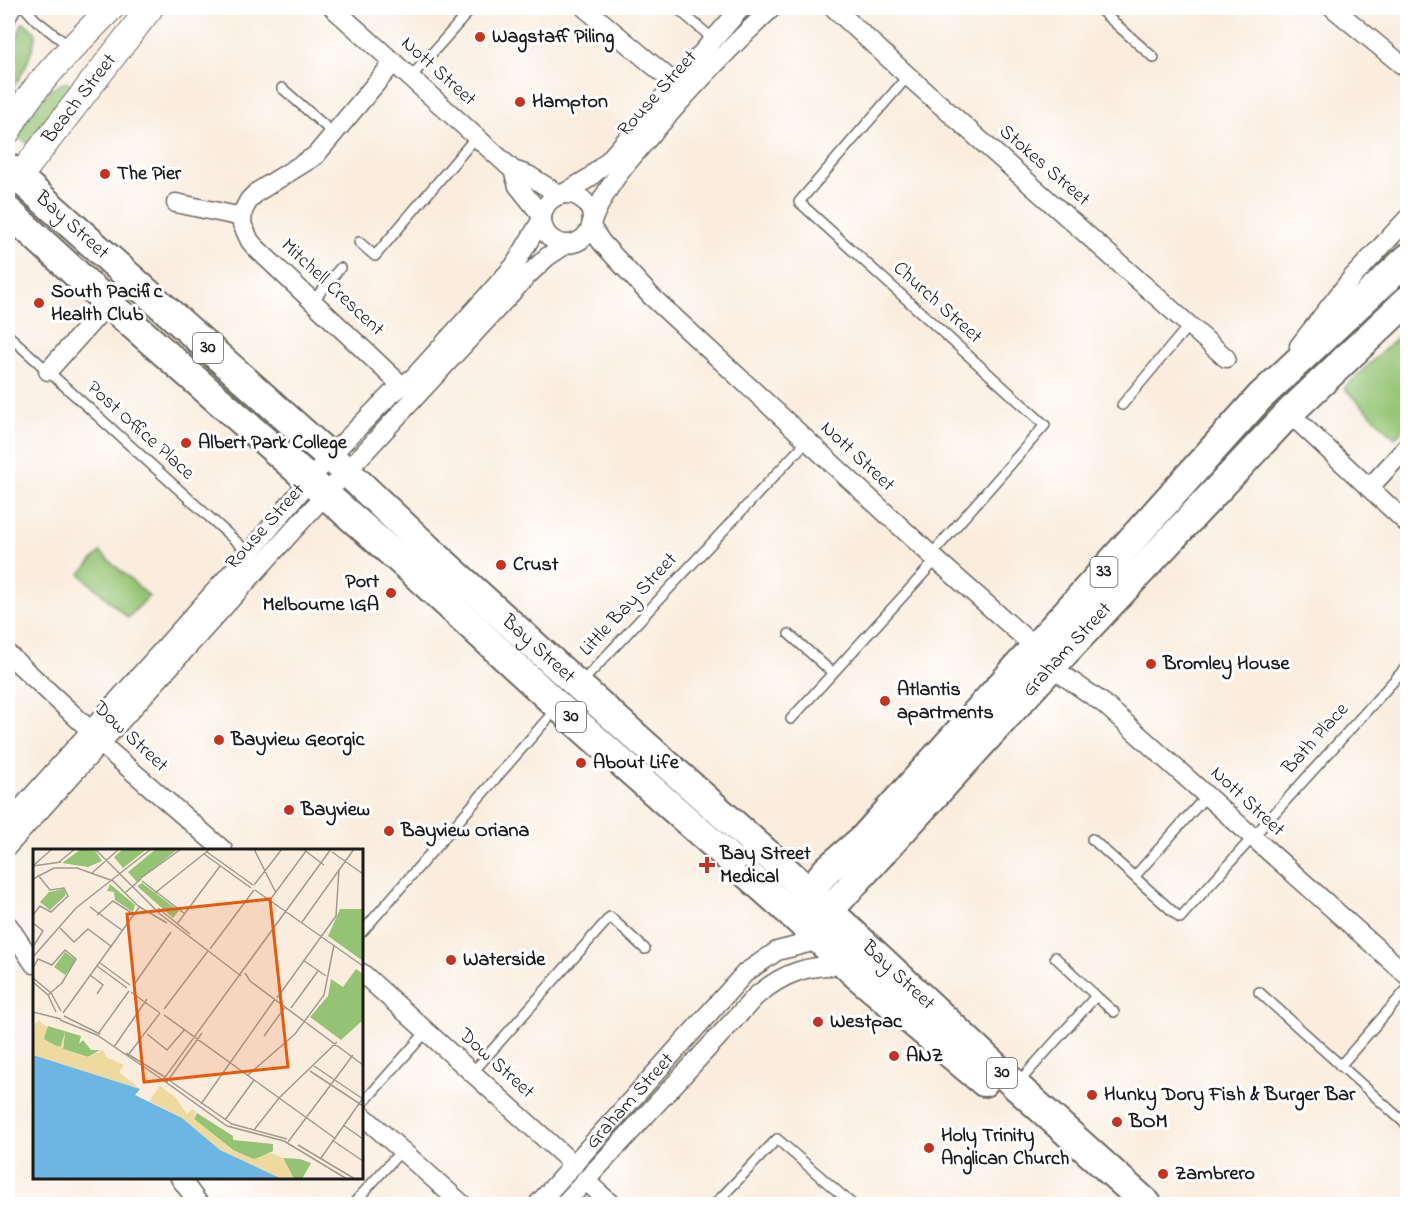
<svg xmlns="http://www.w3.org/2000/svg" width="1415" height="1212" font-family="'Indie Flower',sans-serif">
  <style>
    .green { fill: #94c473; stroke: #587048; stroke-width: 1.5 }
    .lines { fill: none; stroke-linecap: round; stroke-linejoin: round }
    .lane-casing { stroke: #6a6560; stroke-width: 12 }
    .street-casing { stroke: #6a6560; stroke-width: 21 }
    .secondary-casing { stroke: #6a6560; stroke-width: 28 }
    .primary-casing { stroke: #6a6560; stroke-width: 32 }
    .lane { stroke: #fff; stroke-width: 9 }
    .street { stroke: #fff; stroke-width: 18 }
    .secondary { stroke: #fff; stroke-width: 26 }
    .primary { stroke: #fff; stroke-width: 28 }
    .poi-dot { fill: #c8321e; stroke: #fff; stroke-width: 2 }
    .labels { text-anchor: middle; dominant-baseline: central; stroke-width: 6; stroke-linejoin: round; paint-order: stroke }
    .shield { fill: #fff; stroke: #606060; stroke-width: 1.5 }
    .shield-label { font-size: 18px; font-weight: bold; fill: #1c1c1c }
    .poi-label { font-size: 20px; font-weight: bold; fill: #1c1c1c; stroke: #fff; text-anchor: start }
    .street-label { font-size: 20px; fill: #1c1c1c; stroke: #fff }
    .inset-road { fill: none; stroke: #a19990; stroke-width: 1.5 }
    .view { fill: #e8590c; fill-opacity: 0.15; stroke: #e8590c; stroke-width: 3 }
    .inset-edge { fill: none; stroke: #1c1c1c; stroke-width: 3 }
  </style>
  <rect width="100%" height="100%" fill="#fff"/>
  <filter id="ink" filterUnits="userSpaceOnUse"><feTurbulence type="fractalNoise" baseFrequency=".0167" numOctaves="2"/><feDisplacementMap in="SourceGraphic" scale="12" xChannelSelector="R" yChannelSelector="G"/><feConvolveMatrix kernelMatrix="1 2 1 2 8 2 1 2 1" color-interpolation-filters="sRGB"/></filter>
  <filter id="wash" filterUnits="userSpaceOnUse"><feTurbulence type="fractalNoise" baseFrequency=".008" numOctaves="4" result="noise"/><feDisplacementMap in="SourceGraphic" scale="24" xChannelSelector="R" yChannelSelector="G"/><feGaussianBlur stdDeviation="1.35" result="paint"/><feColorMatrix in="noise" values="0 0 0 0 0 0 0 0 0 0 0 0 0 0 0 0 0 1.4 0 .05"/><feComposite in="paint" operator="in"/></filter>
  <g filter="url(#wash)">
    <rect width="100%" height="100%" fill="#faedde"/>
    <!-- green -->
    <g class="green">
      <path d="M22 23 26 24 36 33C31 59 23 74 8 95V65Z"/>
      <polygon points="63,83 69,83 73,87 31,146 16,135 50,90"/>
      <polygon points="1407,328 1407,425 1395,438 1344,388"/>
      <polygon points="191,344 254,402 247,410 183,353"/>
      <polygon points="100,552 149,596 128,618 80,574"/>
    </g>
  </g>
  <g filter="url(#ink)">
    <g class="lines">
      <defs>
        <g id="lane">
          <polyline points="25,8 36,20 70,47"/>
          <polyline points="677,8 713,39"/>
          <polyline points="1098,8 1154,58"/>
          <polyline points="8,25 16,8"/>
          <polyline points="908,76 799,202 1045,425 931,555"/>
          <polyline points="411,77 472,8"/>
          <polyline points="282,88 333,133"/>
          <polyline points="359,242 375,256 476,137"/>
          <polyline points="313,301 340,268"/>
          <polyline points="8,335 249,553"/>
          <polyline points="1122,405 1189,325"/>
          <polyline points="789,634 833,673"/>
          <polyline points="581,683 807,441"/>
          <polyline points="791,719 936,560"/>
          <polyline points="1092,839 1180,918 1408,665"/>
          <polyline points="1135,876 1207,795"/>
          <polyline points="362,932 557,708"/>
          <polyline points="1259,992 1408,1126"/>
          <polyline points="1096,996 1114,1012"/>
          <polyline points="1340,1066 1408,988"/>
          <polyline points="472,1073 610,917 645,949"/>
          <polyline points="1017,1084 1096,996 1055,957"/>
          <polyline points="362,1104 426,1032"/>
          <polyline points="353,1204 402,1150"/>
          <polyline points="715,1204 777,1139 852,1204"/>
        </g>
        <g id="street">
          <polyline points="333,8 513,170 528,175 560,195"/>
          <polyline points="585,8 684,91"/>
          <polyline points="834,8 908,76 1226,358"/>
          <polyline points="1333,8 1401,64 1408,67"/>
          <polyline points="394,62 315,156 257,192 249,200 243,211 242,224 250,241 255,247 401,385"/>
          <polyline points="513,170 518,186 542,216"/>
          <circle cx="567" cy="219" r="25"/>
          <polyline points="563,194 589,178 608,161 741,8"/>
          <polyline points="176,203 242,217"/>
          <path d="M592 221C609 180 630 160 658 127 694 85 731 46 772 8"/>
          <polyline points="591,227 602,243 651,296 931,555 1036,648"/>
          <polyline points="1299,346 1351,279 1408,218"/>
          <polyline points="48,371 131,278"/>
          <polyline points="1289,413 1408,524"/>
          <polyline points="1369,488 1408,446"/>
          <polyline points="8,654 91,731 108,750 223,850"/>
          <polyline points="1051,667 1103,703 1408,976"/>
          <polyline points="8,823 249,553 329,457 390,395 414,377 514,266 542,219"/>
          <polyline points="8,846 325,495 529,274 547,257 565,245"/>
          <polyline points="8,925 34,964"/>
          <polyline points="362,973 574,1165"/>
          <polyline points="362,1115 462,1204"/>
          <polyline points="180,1178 199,1204"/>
          <polyline points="585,1180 611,1204"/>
          <path id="s1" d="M538 1204 745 973 777 951 820 940"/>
          <path d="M564 1204 756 996C785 972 809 964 847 966"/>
        </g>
        <g id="secondary">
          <path d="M8 131C30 87 76 44 111 8"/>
          <path id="s2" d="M19 177 150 8"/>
        </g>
        <g id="primary">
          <path id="s3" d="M8 168 347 472 427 548 579 686 783 868 1016 1086 1147 1204"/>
          <polyline points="8,211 108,303 409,568 559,707 791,913 857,975 984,1082"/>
          <polyline points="796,906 828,869 863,839 1260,397 1408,258"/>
          <path id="s4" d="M815 926 1051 667 1289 413 1408 300"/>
        </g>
      </defs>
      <!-- lane casing -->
      <use href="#lane" class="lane-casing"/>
      <!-- street casing -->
      <use href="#street" class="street-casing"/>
      <!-- secondary casing -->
      <use href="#secondary" class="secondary-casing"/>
      <!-- primary casing -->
      <use href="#primary" class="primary-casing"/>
      <!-- lane -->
      <use href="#lane" class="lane"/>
      <!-- street -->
      <use href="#street" class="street"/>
      <!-- secondary -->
      <use href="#secondary" class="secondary"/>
      <!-- primary -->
      <use href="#primary" class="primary"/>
    </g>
  </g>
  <!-- markers -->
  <g class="poi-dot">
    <circle cx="480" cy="37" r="6"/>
    <circle cx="520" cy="102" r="6"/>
    <circle cx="105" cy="174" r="6"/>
    <circle cx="39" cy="303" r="6"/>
    <circle cx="186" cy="443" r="6"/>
    <circle cx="501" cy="565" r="6"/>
    <circle cx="391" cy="593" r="6"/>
    <circle cx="1151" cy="664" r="6"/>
    <circle cx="885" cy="701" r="6"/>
    <circle cx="219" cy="740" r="6"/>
    <circle cx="581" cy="763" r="6"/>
    <circle cx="289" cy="810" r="6"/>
    <circle cx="389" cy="831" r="6"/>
    <path d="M704 856h6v6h6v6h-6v6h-6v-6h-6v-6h6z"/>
    <circle cx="451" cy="960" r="6"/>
    <circle cx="818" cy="1022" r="6"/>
    <circle cx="894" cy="1056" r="6"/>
    <circle cx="1092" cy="1095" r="6"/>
    <circle cx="1117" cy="1122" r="6"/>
    <circle cx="929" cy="1148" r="6"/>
    <circle cx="1163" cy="1174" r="6"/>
  </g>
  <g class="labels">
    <!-- shield labels -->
    <g class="shield">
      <rect x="193" y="333" width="30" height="30" rx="4.5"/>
      <rect x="1090.5" y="557" width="27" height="30" rx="4.5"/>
      <rect x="556" y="702" width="30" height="30" rx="4.5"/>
      <rect x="987" y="1058" width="30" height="30" rx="4.5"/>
    </g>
    <g class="shield-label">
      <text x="208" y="348">30</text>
      <text x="1104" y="572">33</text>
      <text x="571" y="717">30</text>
      <text x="1002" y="1073">30</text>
    </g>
    <!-- poi labels -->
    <g class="poi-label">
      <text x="492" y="37">Wagstaff Piling</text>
      <text x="532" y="102">Hampton</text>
      <text x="117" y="174">The Pier</text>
      <text x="51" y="292">South Pacific<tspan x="51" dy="23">Health Club</tspan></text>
      <text x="198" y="443">Albert Park College</text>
      <text x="513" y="565">Crust</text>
      <text x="379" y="582" text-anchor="end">Port<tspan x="379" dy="23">Melbourne IGA</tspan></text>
      <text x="1163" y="664">Bromley House</text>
      <text x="897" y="690">Atlantis<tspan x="897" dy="23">apartments</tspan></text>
      <text x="231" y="740">Bayview Georgic</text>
      <text x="593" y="763">About Life</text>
      <text x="301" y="810">Bayview</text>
      <text x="401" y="831">Bayview Oriana</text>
      <text x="720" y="854">Bay Street<tspan x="720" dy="23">Medical</tspan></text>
      <text x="463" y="960">Waterside</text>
      <text x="830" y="1022">Westpac</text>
      <text x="906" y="1056">ANZ</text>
      <text x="1104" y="1095">Hunky Dory Fish &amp; Burger Bar</text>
      <text x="1129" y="1122">BOM</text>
      <text x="941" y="1136">Holy Trinity<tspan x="941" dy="23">Anglican Church</tspan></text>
      <text x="1175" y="1174">Zambrero</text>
    </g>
    <!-- street labels -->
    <g class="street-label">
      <text transform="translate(438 72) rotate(42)">Nott Street</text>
      <text transform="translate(658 94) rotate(-48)">Rouse Street</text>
      <text stroke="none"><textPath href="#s2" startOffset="99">Beach Street</textPath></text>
      <text transform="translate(1044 166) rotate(41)">Stokes Street</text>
      <text stroke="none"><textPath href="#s3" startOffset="86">Bay Street</textPath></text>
      <text transform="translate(332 288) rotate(43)">Mitchell Crescent</text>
      <text transform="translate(937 303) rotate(42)">Church Street</text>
      <text transform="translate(140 431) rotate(42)">Post Office Place</text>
      <text transform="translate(857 457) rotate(43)">Nott Street</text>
      <text transform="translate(266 527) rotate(-48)">Rouse Street</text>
      <text transform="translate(629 605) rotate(-47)">Little Bay Street</text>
      <text stroke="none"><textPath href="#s3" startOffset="716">Bay Street</textPath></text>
      <text stroke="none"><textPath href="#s4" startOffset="374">Graham Street</textPath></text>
      <text transform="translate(130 737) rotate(43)">Dow Street</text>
      <text transform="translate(1316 739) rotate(-48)">Bath Place</text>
      <text transform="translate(1247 802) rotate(43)">Nott Street</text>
      <text stroke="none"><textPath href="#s3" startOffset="1202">Bay Street</textPath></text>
      <text transform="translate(496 1064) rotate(42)">Dow Street</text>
      <text stroke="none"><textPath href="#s1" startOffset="138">Graham Street</textPath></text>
    </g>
  </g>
  <!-- overview -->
  <g transform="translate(33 849)">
    <rect width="330" height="330" fill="#faedde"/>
    <path d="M48 0H61L69 12 55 18 29 14ZM90 0H114L90 19 81 8ZM123 0H145L104 33 95 23ZM109 34 146 62 140 69 104 37ZM77 35 102 56 100 63 82 51 81 43 74 42ZM31 40 33 46 17 61 7 53 16 43ZM307 60H330V112L295 87ZM32 103 43 111 32 126 21 118ZM323 120 330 125V171L308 191 277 168 295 147 298 130 310 138ZM15 177 48 187 46 195 50 191 58 201H67L55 208 30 200 32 184 29 198 22 197 10 190ZM164 264 200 287V291L240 295V302L221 311 200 301 161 270ZM250 309 267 310 278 314 269 330H261Z" fill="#94c473"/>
    <path d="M6 171 14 178 11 190 27 199 32 183 30 200 55 208 70 201 73 208 91 216 86 223 107 240 0 206V177ZM127 237 142 248 154 265 159 260 163 263 161 270 199 301 221 310 238 304 250 309 261 330H249L187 301 149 269 116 252Z" fill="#eeda9e"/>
    <path d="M0 206 107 240 102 246 149 269 187 301 249 330H0Z" fill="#6cb6e4"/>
    <path class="inset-road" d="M62 0 127 65 208 127M221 0 243 44M270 0 291 16M298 0 130 231 194 277 251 292 314 330M174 3 220 36M299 3 330 25M171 5 218 39M26 13 42 0M1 16 19 0M0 17 28 13M59 24 86 0M108 29 148 0M0 30 21 19H44L80 32 105 57M109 32 152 65M221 36 249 0M222 41 330 117M93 43 108 30M122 44 177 0M237 51 273 2M105 57 134 74M57 58 90 82M125 59 157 85M0 66 7 57 18 63 35 47 31 39 17 41 5 26M64 66 80 52 102 66M269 73 321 0M0 74 10 82 0 98M144 75 187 17M27 79 41 93 55 80 79 98M177 100 221 41M0 108 43 59 118 0M270 111 293 127M67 114 97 136M64 117 94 139M0 119 5 110 19 116 32 101 43 110 29 134 15 146M212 124 217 132 330 216M57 126 70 136 64 145M0 129 18 144 28 162M0 133 15 146 23 163M100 137 138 83M98 143 127 164M244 149 303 67 306 20M258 159 285 122M131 160 175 102M0 163 28 170M30 164 107 57M131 166 303 290M31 167 67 185M27 171 64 186 130 231M65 185 96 142M114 185 134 201 152 180M231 187 252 158M81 198 114 150M93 204 132 228M96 205 127 164M281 217 330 250M277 222 330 257M215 226 262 185 291 146 301 96M133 229 199 275 254 290M133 234 169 184M168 255 242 150M192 271 221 231M310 276 330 290M221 281 246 249 304 193M299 291 330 312M255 293 320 206M265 296 322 330M288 309 330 249"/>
    <path class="view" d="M237 50 255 218 111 233 94 65Z"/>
    <rect width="330" height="330" class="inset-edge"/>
  </g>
  <!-- margin -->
  <rect width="1415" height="1212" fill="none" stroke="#fff" stroke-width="30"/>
</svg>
